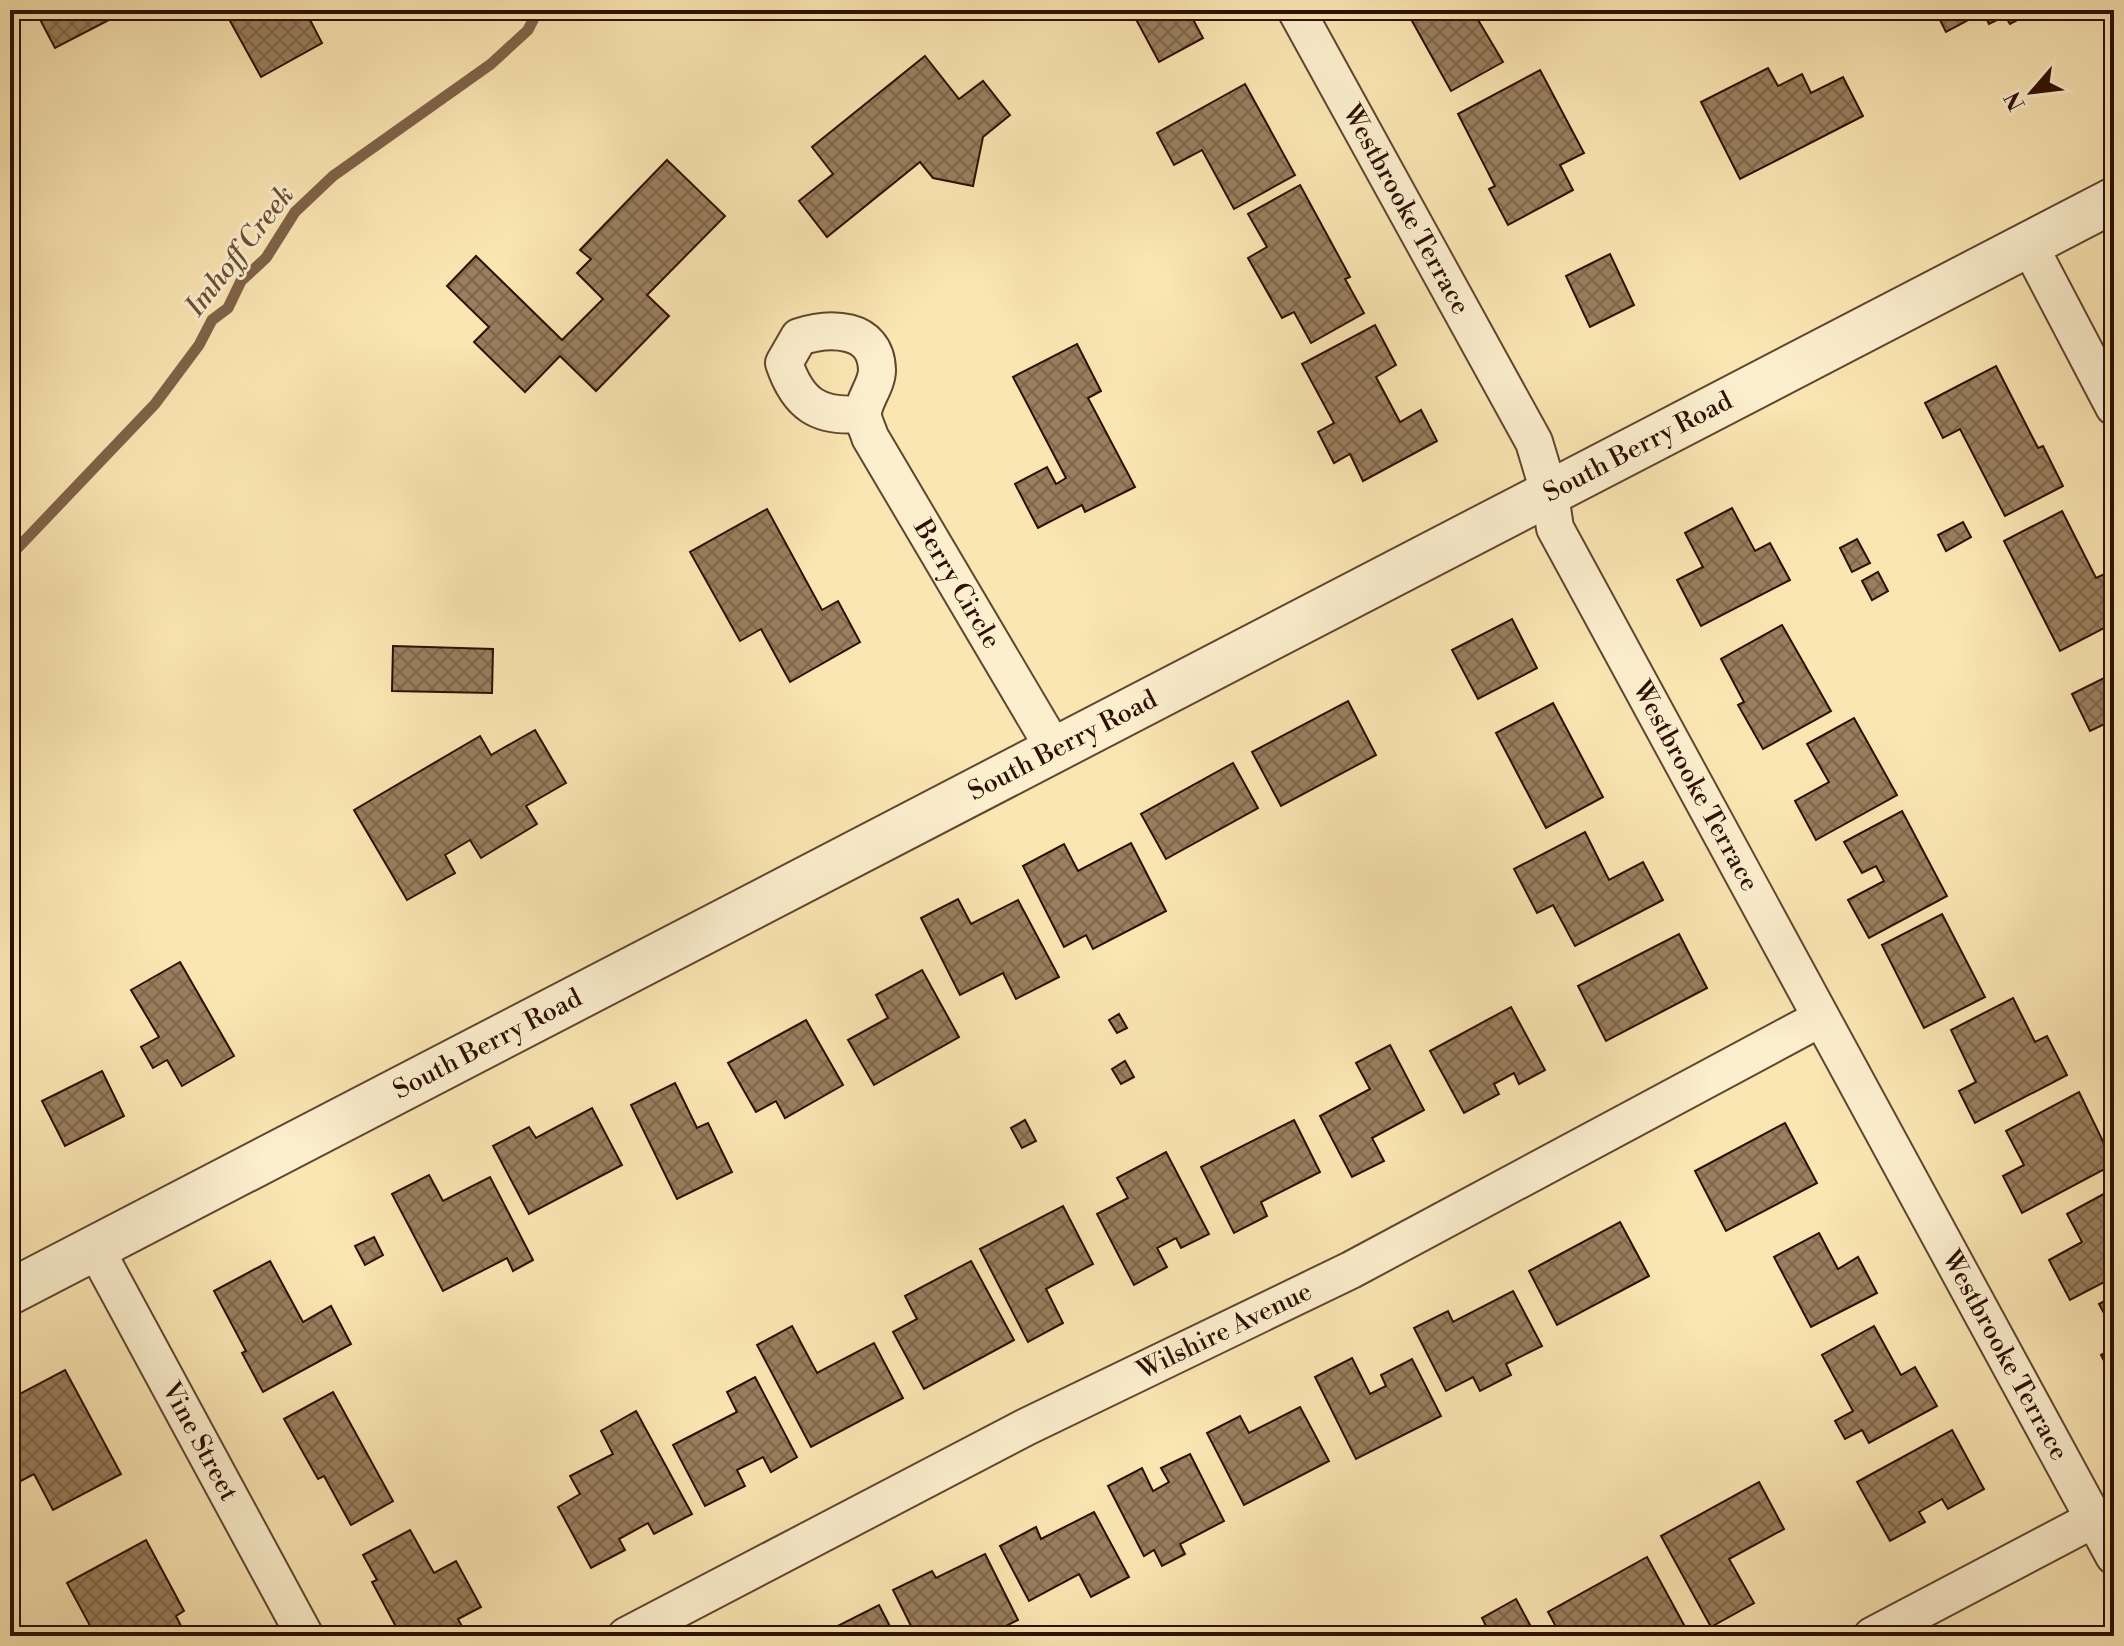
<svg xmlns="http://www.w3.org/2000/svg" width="2124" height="1646" font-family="'Libre Bodoni',serif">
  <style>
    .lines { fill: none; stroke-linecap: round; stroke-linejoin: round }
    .stream { stroke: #7f6448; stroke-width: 11 }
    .building { fill: url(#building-cross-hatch); stroke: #2f0f02; stroke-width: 2 }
    .minor-casing { stroke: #62452e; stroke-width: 40 }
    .tertiary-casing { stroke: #62452e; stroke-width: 48 }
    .minor { stroke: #fcefce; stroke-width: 36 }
    .tertiary { stroke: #fcefce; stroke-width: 44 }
    .labels { text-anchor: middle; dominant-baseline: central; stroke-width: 6; stroke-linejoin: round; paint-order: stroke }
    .street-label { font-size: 26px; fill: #2f0f02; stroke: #fcefce }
    .water-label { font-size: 28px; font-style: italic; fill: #6b4f37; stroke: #fcefce }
  </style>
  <defs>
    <pattern id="building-cross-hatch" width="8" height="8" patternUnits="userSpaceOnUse" patternTransform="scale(2)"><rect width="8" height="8" fill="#997f5e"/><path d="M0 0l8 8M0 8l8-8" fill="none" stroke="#7d664b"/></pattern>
  </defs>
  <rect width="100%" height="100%" fill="#fae6b3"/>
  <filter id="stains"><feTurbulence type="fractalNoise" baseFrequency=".0025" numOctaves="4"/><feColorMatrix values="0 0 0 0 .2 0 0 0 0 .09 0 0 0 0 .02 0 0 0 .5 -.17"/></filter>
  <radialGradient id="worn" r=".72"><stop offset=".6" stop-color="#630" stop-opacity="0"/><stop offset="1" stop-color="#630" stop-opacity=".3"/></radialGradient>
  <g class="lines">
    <!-- stream -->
    <polyline class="stream" points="10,556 155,404 199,345 212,320 228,308 241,281 266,258 295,212 333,176 491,64 528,30 538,10"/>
  </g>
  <!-- building -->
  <g class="building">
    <polygon points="35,10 128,10 55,48"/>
    <polygon points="224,10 320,10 308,16 322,43 261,77"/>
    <polygon points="1131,10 1188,10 1203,38 1159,62"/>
    <polygon points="1393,10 1480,10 1474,13 1503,62 1451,91 1407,12 1397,18"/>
    <polygon points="1935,10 2036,10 2010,24 2005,16 1989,24 1983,12 1946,32"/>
    <polygon points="925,56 959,99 983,81 1010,115 983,137 973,186 933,178 920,162 827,237 799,201 833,174 812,147"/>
    <polygon points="1768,68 1778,86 1802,74 1811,93 1843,77 1863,116 1740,179 1701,102"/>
    <polygon points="1540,70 1584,153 1560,165 1573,190 1508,225 1489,189 1495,186 1458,114"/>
    <polygon points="1245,84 1295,175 1234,209 1202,150 1174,165 1157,133"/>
    <polygon points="667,160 725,216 647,295 669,316 596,391 560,356 525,392 474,342 489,327 447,286 476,256 562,340 603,299 577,273 591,259 580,250"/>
    <polygon points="1300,185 1350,277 1345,279 1364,313 1311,343 1294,312 1282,318 1248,258 1267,247 1248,214"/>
    <polygon points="1610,254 1634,305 1590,327 1566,276"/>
    <polygon points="1375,325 1396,365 1376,377 1400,422 1421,410 1437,441 1363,481 1350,454 1334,463 1318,432 1334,423 1302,364"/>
    <polygon points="1077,344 1101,391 1088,398 1135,487 1085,512 1082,505 1038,528 1015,484 1047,467 1056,484 1066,478 1013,377"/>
    <polygon points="1996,366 2038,448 2043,446 2063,486 2005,516 1960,429 1943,438 1925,403"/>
    <polygon points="1732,508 1755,551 1770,543 1790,580 1701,626 1677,580 1703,567 1685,533"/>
    <polygon points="767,509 822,610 838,601 860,642 790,682 761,629 740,641 690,552"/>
    <polygon points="2062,511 2096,578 2109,572 2114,581 2114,623 2060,651 2004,541"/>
    <polygon points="1963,522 1971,537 1946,551 1938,535"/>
    <polygon points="1857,539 1870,563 1852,572 1840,548"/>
    <polygon points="1878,572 1888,591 1872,600 1862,581"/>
    <polygon points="1512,619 1537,668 1478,699 1452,650"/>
    <polygon points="1782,625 1831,711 1763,749 1738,705 1744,702 1721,659"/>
    <polygon points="393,646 493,649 492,693 392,691"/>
    <polygon points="2114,673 2114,722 2113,720 2090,731 2072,694"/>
    <polygon points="1348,701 1376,755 1281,806 1252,752"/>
    <polygon points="1553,703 1603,797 1546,828 1496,733"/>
    <polygon points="1854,718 1897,795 1816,840 1795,801 1829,782 1807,744"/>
    <polygon points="535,730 566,783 526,806 537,824 481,858 470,840 445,855 455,873 407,900 354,810 480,736 491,755"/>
    <polygon points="1233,763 1258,808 1166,859 1141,814"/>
    <polygon points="1902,811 1947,896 1869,938 1848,900 1884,881 1876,866 1862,873 1844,842"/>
    <polygon points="1585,832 1609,880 1643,862 1663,900 1575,946 1553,905 1537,913 1514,869"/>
    <polygon points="1131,843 1166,911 1093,949 1086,935 1064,947 1023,866 1064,844 1078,871"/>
    <polygon points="958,899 971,924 1018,900 1059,977 1016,999 1003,973 960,995 921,918"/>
    <polygon points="1942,914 1985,997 1924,1028 1882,945"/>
    <polygon points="1679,934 1707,988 1606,1041 1578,986"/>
    <polygon points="180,962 234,1056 182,1086 167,1060 153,1068 141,1047 159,1037 131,990"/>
    <polygon points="922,970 959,1037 874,1085 848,1040 888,1018 876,995"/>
    <polygon points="2013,998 2035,1042 2047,1036 2067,1075 1975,1123 1959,1091 1976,1082 1951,1030"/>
    <polygon points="1511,1007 1545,1070 1519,1084 1514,1073 1494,1084 1499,1094 1464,1113 1430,1051"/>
    <polygon points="1119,1014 1127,1028 1117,1033 1109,1020"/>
    <polygon points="806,1020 843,1085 785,1118 776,1101 756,1112 728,1063"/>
    <polygon points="1390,1045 1424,1110 1372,1138 1384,1161 1352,1177 1320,1116 1370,1089 1356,1063"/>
    <polygon points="1125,1061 1134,1077 1121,1084 1112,1069"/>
    <polygon points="102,1071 124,1116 65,1146 42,1101"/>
    <polygon points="675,1083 697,1128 708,1123 732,1172 677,1199 631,1105"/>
    <polygon points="2079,1092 2114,1164 2022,1213 2003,1176 2024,1165 2006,1131"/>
    <polygon points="592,1108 622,1165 529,1214 493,1146 529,1127 536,1138"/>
    <polygon points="1025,1120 1036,1141 1022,1148 1011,1128"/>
    <polygon points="1294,1120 1320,1172 1261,1202 1267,1216 1234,1233 1201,1167"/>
    <polygon points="1785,1123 1817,1183 1726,1231 1695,1171"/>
    <polygon points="1166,1152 1209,1234 1181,1248 1176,1238 1157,1248 1167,1267 1134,1285 1097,1214 1128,1198 1117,1178"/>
    <polygon points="10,1157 18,1174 10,1178"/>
    <polygon points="429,1175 443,1201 490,1177 533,1260 513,1271 507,1258 443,1291 392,1194"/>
    <polygon points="2111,1190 2114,1277 2070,1300 2049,1260 2082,1242 2067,1214"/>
    <polygon points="1063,1206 1093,1264 1046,1289 1063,1323 1028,1342 980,1249"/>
    <polygon points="1620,1222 1649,1276 1557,1325 1529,1271"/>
    <polygon points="1819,1233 1838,1269 1858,1257 1877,1293 1811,1327 1774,1257"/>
    <polygon points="374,1237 383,1255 365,1265 355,1246"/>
    <polygon points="270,1261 303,1322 331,1306 351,1344 263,1392 242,1353 246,1351 214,1291"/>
    <polygon points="971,1261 1014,1340 924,1389 893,1332 917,1319 905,1296"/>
    <polygon points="1513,1291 1542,1346 1506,1364 1511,1375 1480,1391 1473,1377 1446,1391 1414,1328 1448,1311 1453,1322"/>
    <polygon points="2114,1296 2114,1332 2099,1304"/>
    <polygon points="792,1326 817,1373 874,1343 903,1398 811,1447 757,1345"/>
    <polygon points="1874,1326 1901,1375 1915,1367 1937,1406 1869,1443 1862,1430 1845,1439 1835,1421 1853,1411 1822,1355"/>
    <polygon points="2114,1348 2114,1380 2101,1355"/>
    <polygon points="1352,1358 1370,1394 1386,1386 1381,1375 1412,1359 1441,1416 1356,1459 1315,1377"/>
    <polygon points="65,1370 121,1474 53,1510 34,1474 13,1485 10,1478 10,1399"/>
    <polygon points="755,1377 797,1457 771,1472 763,1457 737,1470 745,1486 705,1506 673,1445 737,1412 727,1392"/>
    <polygon points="333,1392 393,1501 351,1525 324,1476 318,1479 284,1419"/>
    <polygon points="1300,1407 1329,1461 1244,1505 1207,1433 1240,1416 1249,1433"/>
    <polygon points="636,1411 692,1514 654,1534 648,1523 619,1539 625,1550 591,1568 558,1507 580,1494 570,1476 613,1454 601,1431"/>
    <polygon points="1952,1430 1984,1489 1948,1509 1942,1499 1919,1512 1925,1522 1890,1541 1857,1482"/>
    <polygon points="1190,1454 1224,1521 1180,1544 1185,1554 1162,1566 1154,1550 1144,1556 1108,1486 1142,1468 1153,1491 1169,1482 1161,1468"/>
    <polygon points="1759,1482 1784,1529 1729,1559 1754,1603 1711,1627 1661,1536"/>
    <polygon points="1094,1512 1129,1577 1091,1597 1079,1574 1029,1601 1000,1546 1036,1527 1041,1539"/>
    <polygon points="410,1530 434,1573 456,1561 481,1607 458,1619 467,1636 401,1636 372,1582 377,1580 363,1555"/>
    <polygon points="146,1540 184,1611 176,1616 186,1636 115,1636 110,1627 95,1635 67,1583"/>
    <polygon points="985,1554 1018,1620 986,1636 916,1636 893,1590 932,1571 936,1578"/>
    <polygon points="1647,1557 1690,1636 1561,1636 1548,1612"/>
    <polygon points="1516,1599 1536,1636 1483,1636 1489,1632 1482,1618"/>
    <polygon points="879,1605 895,1636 818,1636"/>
  </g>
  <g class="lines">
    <defs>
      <g id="minor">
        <path id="s1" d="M1296 10 1534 442 1550 495 1555 528 2114 1556"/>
        <polyline points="2029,245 2114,407"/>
        <path id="s2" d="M862 414C818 418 798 404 784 363L799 337C829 327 876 326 877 370 877 385 864 399 863 413 862 419 868 430 870 437L1056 752"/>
        <path id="s3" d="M95 1248 305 1636"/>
        <path id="s4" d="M626 1636 1026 1427 1351 1270 1821 1018"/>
        <polyline points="1872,1636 2094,1519"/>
      </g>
      <g id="tertiary">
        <path id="s5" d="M10 1292 2114 200"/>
      </g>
    </defs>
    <!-- minor casing -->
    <use href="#minor" class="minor-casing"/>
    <!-- tertiary casing -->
    <use href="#tertiary" class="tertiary-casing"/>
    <!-- minor -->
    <use href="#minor" class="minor"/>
    <!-- tertiary -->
    <use href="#tertiary" class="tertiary"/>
  </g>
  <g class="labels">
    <!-- street labels -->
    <g class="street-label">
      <text stroke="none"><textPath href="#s1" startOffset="228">Westbrooke Terrace</textPath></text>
      <text stroke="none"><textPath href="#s5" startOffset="1834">South Berry Road</textPath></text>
      <text stroke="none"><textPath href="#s2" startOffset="476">Berry Circle</textPath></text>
      <text stroke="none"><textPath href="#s5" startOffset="1186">South Berry Road</textPath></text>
      <text stroke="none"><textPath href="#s1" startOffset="876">Westbrooke Terrace</textPath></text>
      <text stroke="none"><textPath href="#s5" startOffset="538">South Berry Road</textPath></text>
      <text stroke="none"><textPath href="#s4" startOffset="672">Wilshire Avenue</textPath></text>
      <text stroke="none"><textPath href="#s1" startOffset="1524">Westbrooke Terrace</textPath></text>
      <text stroke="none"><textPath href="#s3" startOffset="220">Vine Street</textPath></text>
    </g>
    <!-- water labels -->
    <g class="water-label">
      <text transform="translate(240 251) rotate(-52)">Imhoff Creek</text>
    </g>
  </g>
  <!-- margin -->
  <rect width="2124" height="1646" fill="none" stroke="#fae6b3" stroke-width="40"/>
  <rect x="12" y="12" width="2100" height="1622" fill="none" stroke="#2f0f02" stroke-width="4"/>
  <rect x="20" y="20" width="2084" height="1606" fill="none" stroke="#2f0f02" stroke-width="2"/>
  <!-- north arrow -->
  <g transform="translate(2032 92) rotate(242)" stroke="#fcefce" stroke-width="6" paint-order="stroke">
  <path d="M0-6L14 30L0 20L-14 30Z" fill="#2f0f02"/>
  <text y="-12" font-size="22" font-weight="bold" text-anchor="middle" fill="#2f0f02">N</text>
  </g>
  <rect width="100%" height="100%" filter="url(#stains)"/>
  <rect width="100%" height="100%" fill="url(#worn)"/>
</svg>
